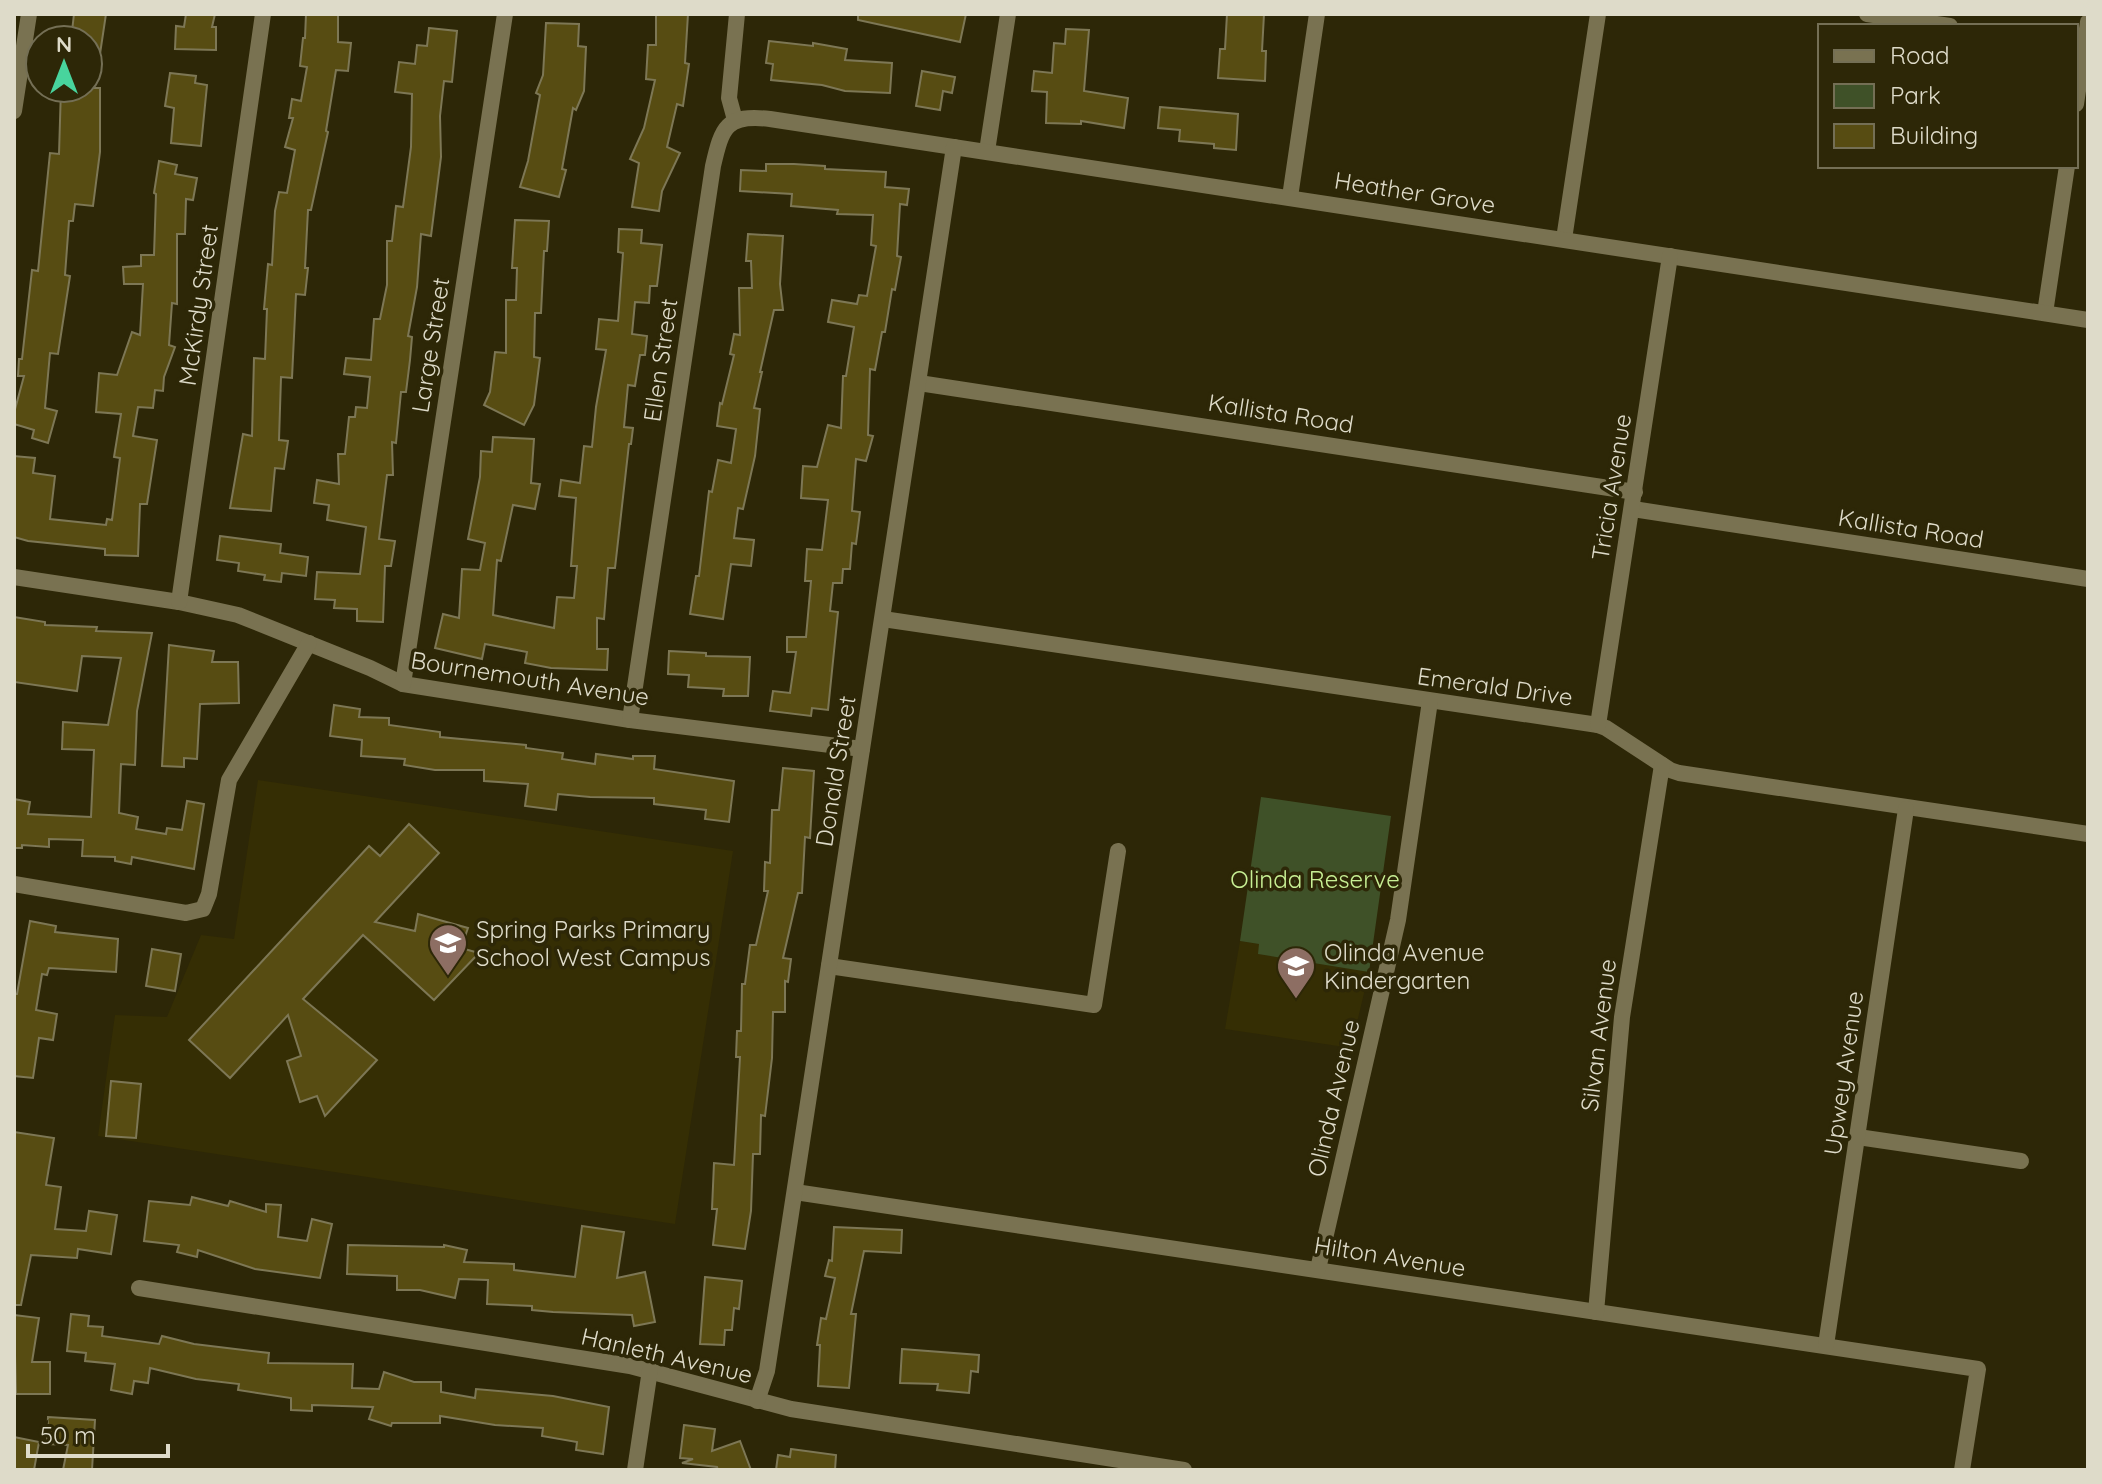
<svg xmlns="http://www.w3.org/2000/svg" width="2102" height="1484" font-family="Quicksand,sans-serif">
  <style>
    .built { fill: #352e04 }
    .green { fill: #3f5128 }
    .building { fill: #574c12; stroke: #7d7755; stroke-width: 2 }
    .lines { fill: none; stroke-linecap: round; stroke-linejoin: round }
    .minor { stroke: #797251; stroke-width: 16 }
    .labels { text-anchor: middle; dominant-baseline: central; stroke-width: 7; stroke-linejoin: round; paint-order: stroke }
    .street-label { font-size: 24px; fill: #dedbc9; stroke: #2d2707 }
    .park-label { font-size: 24px; fill: #c8f095; stroke: #2d2707 }
    .poi-label { font-size: 24px; fill: #dedbc9; stroke: #2d2707; text-anchor: start }
  </style>
  <rect width="100%" height="100%" fill="#2d2707"/>
  <!-- built -->
  <g class="built">
    <polygon points="258,780 733,851 675,1224 98,1136 115,1015 167,1017 201,935 234,939"/>
    <polygon points="1240,941 1259,944 1259,954 1369,972 1351,1048 1225,1029"/>
  </g>
  <!-- green -->
  <polygon class="green" points="1261,797 1391,816 1369,972 1258,954 1259,944 1240,941"/>
  <!-- building -->
  <g class="building">
    <polygon points="74,14 106,14 97,74 88,73 88,40 71,40"/>
    <polygon points="186,14 215,14 212,27 216,27 216,50 175,49 176,26 184,27"/>
    <polygon points="306,14 338,14 338,42 351,43 348,71 336,70 326,131 328,132 311,210 308,210 305,268 308,268 305,295 296,294 292,378 281,377 279,440 288,441 284,469 275,468 271,511 230,508 243,434 252,436 254,358 265,359 267,309 264,309 268,264 272,265 275,211 279,192 287,193 295,150 285,147 293,118 289,118 292,99 301,101 307,67 300,66 303,38 305,38"/>
    <polygon points="656,14 688,14 685,63 689,64 683,106 677,104 667,147 680,153 662,191 659,211 632,207 639,163 630,159 644,128 655,80 646,79 648,45 656,45"/>
    <polygon points="858,14 966,14 960,42 858,20"/>
    <polygon points="1227,14 1264,14 1262,51 1266,51 1265,81 1218,78 1220,49 1225,49"/>
    <polygon points="546,23 579,24 578,46 586,47 584,91 576,110 573,108 562,169 566,170 559,197 520,187 528,161 540,95 536,93 543,75"/>
    <polygon points="429,28 457,31 452,82 444,81 440,116 441,157 431,236 421,234 417,287 408,336 412,337 410,360 406,392 401,392 396,443 392,442 393,475 387,475 379,539 395,541 391,566 385,566 383,622 357,621 357,609 334,608 335,600 315,599 317,572 360,574 366,527 327,520 329,505 314,503 317,480 339,484 338,454 345,454 349,417 355,417 356,407 367,408 370,377 344,374 346,358 371,360 374,319 380,319 387,285 387,241 392,241 396,206 403,207 411,147 412,94 395,92 399,62 415,64 417,45 427,46"/>
    <polygon points="1066,29 1089,30 1084,91 1128,98 1124,128 1081,121 1081,124 1046,123 1047,92 1032,91 1034,71 1052,73 1054,43 1065,44"/>
    <polygon points="769,41 813,46 813,43 847,49 845,60 892,63 890,93 845,91 822,85 771,80 773,64 766,63"/>
    <polygon points="922,71 955,77 952,93 943,91 940,110 916,106"/>
    <polygon points="170,73 196,76 195,83 207,85 201,146 171,143 174,108 165,106"/>
    <polygon points="61,88 100,88 100,152 93,206 75,204 73,221 69,221 65,275 70,276 58,354 50,353 45,408 57,411 48,443 32,438 34,430 14,424 14,413 24,376 18,376 19,359 22,359 32,270 38,271 50,153 59,154"/>
    <polygon points="1160,107 1238,114 1236,150 1214,148 1214,144 1179,141 1180,130 1158,128"/>
    <polygon points="159,161 177,165 175,174 197,178 193,200 186,199 185,234 177,234 177,304 172,303 169,345 175,347 164,377 163,391 155,390 153,408 138,407 133,436 157,440 147,504 140,504 138,556 105,555 105,549 28,541 14,537 14,456 35,458 33,473 55,476 50,519 106,525 107,519 112,520 120,458 114,457 121,414 96,412 99,373 117,375 132,332 140,335 143,284 124,284 123,267 141,266 141,255 154,255 156,194 154,193"/>
    <polygon points="766,164 794,164 825,166 825,169 886,172 885,187 909,189 907,205 900,204 897,256 901,257 895,290 892,289 885,332 882,332 875,370 870,369 868,435 873,436 866,461 856,459 852,511 860,512 856,544 852,543 850,569 843,569 842,583 833,583 830,611 838,612 828,710 812,708 811,716 770,711 773,691 790,693 796,652 787,652 787,637 806,637 811,581 805,581 807,549 822,550 828,500 801,498 803,466 817,467 828,425 841,428 843,376 846,376 854,327 828,322 832,300 857,304 859,295 867,296 876,246 871,245 873,215 837,214 838,210 791,206 792,194 740,191 741,170 766,171"/>
    <polygon points="515,220 549,221 547,251 544,251 541,313 535,313 534,357 540,358 534,405 524,425 484,405 490,392 495,352 506,353 506,300 516,300 517,268 512,268"/>
    <polygon points="619,229 642,230 641,243 662,245 657,286 650,286 649,303 635,302 632,334 647,336 645,355 640,355 635,386 628,385 624,427 633,428 631,444 629,444 615,568 608,568 604,619 597,618 597,649 608,649 607,670 551,668 525,663 527,652 485,644 482,659 435,648 443,614 459,618 462,569 480,570 485,543 468,539 480,477 481,451 492,452 493,437 534,439 531,483 540,484 535,509 513,505 501,561 497,560 493,615 554,628 557,597 574,598 577,566 571,566 576,498 559,496 561,480 580,483 584,446 592,447 596,407 606,350 596,349 599,319 618,321 623,253 618,252"/>
    <polygon points="748,234 783,236 780,284 783,310 774,310 760,372 762,372 754,408 760,409 755,456 743,509 738,508 734,538 754,540 751,566 731,564 723,619 690,614 696,576 699,576 709,491 712,492 718,460 731,463 736,429 717,426 720,403 722,404 734,355 730,354 734,334 740,335 739,288 752,288 751,261 746,261"/>
    <polygon points="220,536 281,544 280,553 308,557 306,576 282,573 281,582 264,580 265,575 238,571 239,563 217,560"/>
    <polygon points="14,617 45,622 45,625 97,627 96,631 152,633 137,711 135,765 121,764 119,813 138,817 136,829 166,834 167,828 182,830 187,801 204,804 194,869 132,857 131,864 115,861 115,857 82,856 83,840 49,839 49,847 22,845 22,848 14,848 14,799 30,802 28,814 91,817 94,750 62,749 63,722 108,725 121,658 82,656 77,691 14,682"/>
    <polygon points="169,645 214,651 212,662 238,662 239,703 200,704 197,759 184,758 184,767 162,766"/>
    <polygon points="669,651 706,653 706,656 750,657 748,696 723,696 724,689 688,687 689,675 668,674"/>
    <polygon points="334,705 360,709 359,717 389,718 389,725 440,732 440,737 526,745 526,748 563,753 562,759 595,764 596,754 633,759 633,756 655,756 654,769 734,781 729,822 705,819 706,810 654,804 654,798 590,797 558,794 556,810 525,806 528,784 484,781 484,770 435,770 404,765 405,759 361,756 362,740 330,736"/>
    <polygon points="783,768 814,771 810,838 805,837 802,893 798,893 783,958 791,959 788,982 785,981 785,1012 773,1012 772,1058 765,1116 761,1115 760,1154 753,1154 751,1211 745,1249 713,1245 717,1209 712,1209 714,1163 734,1165 740,1057 736,1057 737,1031 741,1031 742,984 745,984 750,945 756,945 768,891 764,891 765,862 770,863 772,810 779,810"/>
    <polygon points="409,824 439,853 375,922 415,931 418,914 468,928 461,948 479,953 434,1000 363,935 303,999 377,1060 325,1116 317,1096 300,1102 287,1061 301,1056 288,1015 230,1078 189,1040 369,846 380,856"/>
    <polygon points="30,921 56,926 55,932 118,939 116,972 49,968 47,975 42,974 36,1010 57,1014 53,1040 39,1038 33,1078 14,1076 14,994 17,994"/>
    <polygon points="152,949 181,954 175,991 146,986"/>
    <polygon points="111,1081 141,1084 136,1138 106,1136"/>
    <polygon points="14,1132 54,1138 46,1185 61,1187 55,1229 86,1231 89,1211 117,1215 111,1254 78,1249 77,1258 31,1255 21,1305 14,1305"/>
    <polygon points="192,1197 228,1206 230,1201 266,1212 266,1204 281,1205 278,1237 307,1241 312,1219 332,1224 320,1278 255,1269 198,1250 197,1257 177,1252 179,1245 144,1241 149,1201 190,1205"/>
    <polygon points="582,1226 624,1232 617,1278 645,1272 655,1322 634,1326 632,1315 553,1312 532,1310 532,1306 487,1304 488,1280 459,1279 455,1298 420,1290 397,1290 397,1276 347,1274 348,1245 444,1247 444,1245 467,1250 464,1262 514,1264 514,1270 575,1277"/>
    <polygon points="834,1227 902,1230 901,1253 864,1251 851,1314 856,1314 849,1388 818,1386 820,1345 817,1345 821,1318 826,1319 835,1278 825,1276 829,1260 832,1261"/>
    <polygon points="705,1277 742,1281 739,1309 734,1308 732,1330 725,1330 724,1345 700,1344"/>
    <polygon points="71,1314 89,1316 88,1326 103,1327 102,1336 159,1344 162,1336 194,1344 269,1353 268,1363 353,1364 352,1388 379,1389 384,1372 414,1382 441,1382 441,1392 475,1398 476,1389 553,1396 609,1407 603,1454 576,1450 577,1442 542,1436 543,1428 495,1425 440,1416 440,1423 392,1423 391,1426 369,1419 373,1407 312,1405 312,1411 291,1410 291,1398 238,1390 239,1384 196,1379 150,1368 148,1383 134,1381 132,1394 111,1390 115,1364 85,1361 86,1353 67,1351"/>
    <polygon points="14,1315 39,1318 32,1362 50,1362 50,1394 16,1394"/>
    <polygon points="902,1349 979,1355 978,1372 971,1371 969,1393 937,1390 938,1384 900,1383"/>
    <polygon points="48,1417 95,1420 92,1470 63,1470 68,1445 47,1444"/>
    <polygon points="684,1425 715,1429 712,1451 740,1441 751,1470 718,1470 717,1467 682,1463 693,1459 680,1458"/>
    <polygon points="14,1437 39,1442 34,1470 14,1470"/>
    <polygon points="791,1449 836,1455 835,1470 776,1470 778,1455 790,1457"/>
  </g>
  <g class="lines">
    <!-- minor -->
    <g class="minor">
      <polyline points="1867,14 1950,26"/>
      <polyline points="2076,104 2088,22"/>
      <polyline points="14,111 29,14"/>
      <polyline points="735,120 729,98 737,14"/>
      <polyline points="987,151 1008,14"/>
      <polyline points="1290,197 1317,14"/>
      <polyline points="1564,239 1598,14"/>
      <polyline points="2045,313 2067,166"/>
      <polyline points="919,383 1635,492"/>
      <polyline points="1633,509 2088,579"/>
      <polyline points="14,577 179,602 238,615 370,668 403,684 630,720 862,749"/>
      <polyline points="179,602 263,14"/>
      <polyline points="883,619 1598,725 1606,728 1670,770 1679,773 2088,834"/>
      <polyline points="403,684 505,14"/>
      <path d="M630 720 713 166C722 127 726 114 770 119L2088 320"/>
      <polyline points="1598,725 1670,256"/>
      <polyline points="14,884 186,913 203,909 209,894 229,780 309,643"/>
      <polyline points="829,966 1094,1005 1118,851"/>
      <polyline points="1858,1137 2021,1161"/>
      <polyline points="795,1192 1978,1369 1962,1470"/>
      <polyline points="1318,1269 1398,920 1430,701"/>
      <polyline points="139,1288 630,1366 791,1409 1184,1470"/>
      <polyline points="1596,1312 1622,1017 1662,765"/>
      <polyline points="1826,1345 1906,809"/>
      <polyline points="757,1401 767,1371 954,147"/>
      <polyline points="635,1470 650,1370"/>
    </g>
  </g>
  <!-- icons -->
  <defs>
    <symbol id="school-pin" viewBox="-11 -11 22 30"><path d="M0 17L-7.5 6A9.5 9.5 0 1 1 7.5 6Z" fill="#8d6e63" stroke="#2d2707"/><path d="M0-5L7-2L0 1L-7-2ZM-4 1L0 2.5L4 1V4Q0 6-4 4Z" fill="#fff"/></symbol>
  </defs>
  <g fill-rule="evenodd">
    <use href="#school-pin" x="426" y="921" width="44" height="60"/>
    <use href="#school-pin" x="1274" y="944" width="44" height="60"/>
  </g>
  <g class="labels">
    <!-- street labels -->
    <g class="street-label">
      <text transform="translate(1415 192) rotate(9)">Heather Grove</text>
      <text transform="translate(198 305) rotate(-82)">McKirdy Street</text>
      <text transform="translate(430 345) rotate(-81)">Large Street</text>
      <text transform="translate(660 360) rotate(-82)">Ellen Street</text>
      <text transform="translate(1281 413) rotate(9)">Kallista Road</text>
      <text transform="translate(1611 487) rotate(-81)">Tricia Avenue</text>
      <text transform="translate(1911 528) rotate(9)">Kallista Road</text>
      <text transform="translate(530 678) rotate(9)">Bournemouth Avenue</text>
      <text transform="translate(1495 686) rotate(8)">Emerald Drive</text>
      <text transform="translate(835 771) rotate(-81)">Donald Street</text>
      <text transform="translate(1598 1035) rotate(-83)">Silvan Avenue</text>
      <text transform="translate(1843 1073) rotate(-82)">Upwey Avenue</text>
      <text transform="translate(1333 1098) rotate(-77)">Olinda Avenue</text>
      <text transform="translate(1390 1256) rotate(9)">Hilton Avenue</text>
      <text transform="translate(667 1355) rotate(13)">Hanleth Avenue</text>
    </g>
    <!-- park labels -->
    <g class="park-label">
      <text x="1315" y="879">Olinda Reserve</text>
    </g>
    <!-- poi labels -->
    <g class="poi-label">
      <text x="476" y="929">Spring Parks Primary<tspan x="476" dy="28">School West Campus</tspan></text>
      <text x="1324" y="952">Olinda Avenue<tspan x="1324" dy="28">Kindergarten</tspan></text>
    </g>
  </g>
  <!-- border -->
  <rect width="2102" height="1484" fill="none" stroke="#dedbc9" stroke-width="32"/>
  <!-- legend -->
  <rect x="1818" y="24" width="260" height="144" fill="#2d2707" stroke="#746f55" stroke-width="2"/>
  <rect x="1834" y="50" width="40" height="12" fill="#797251" stroke="#746f55" stroke-width="2"/>
  <text x="1890" y="64" font-size="24" fill="#dedbc9">Road</text>
  <rect x="1834" y="84" width="40" height="24" fill="#3f5128" stroke="#746f55" stroke-width="2"/>
  <text x="1890" y="104" font-size="24" fill="#dedbc9">Park</text>
  <rect x="1834" y="124" width="40" height="24" fill="#574c12" stroke="#746f55" stroke-width="2"/>
  <text x="1890" y="144" font-size="24" fill="#dedbc9">Building</text>
  <!-- north arrow -->
  <g transform="translate(64 64)"><circle r="38" fill="#2d2707" stroke="#746f55" stroke-width="2"/>
  <path d="M0-6L14 30L0 20L-14 30Z" fill="#48d49d"/>
  <text y="-12" font-size="22" font-weight="bold" text-anchor="middle" fill="#dedbc9">N</text>
  </g>
  <!-- scale -->
  <path d="M28 1444v12h140v-12" fill="none" stroke="#dedbc9" stroke-width="4"/>
  <text x="40" y="1444" font-size="24" fill="#dedbc9" stroke="#2d2707" stroke-width="6" paint-order="stroke">50 m</text>
</svg>
